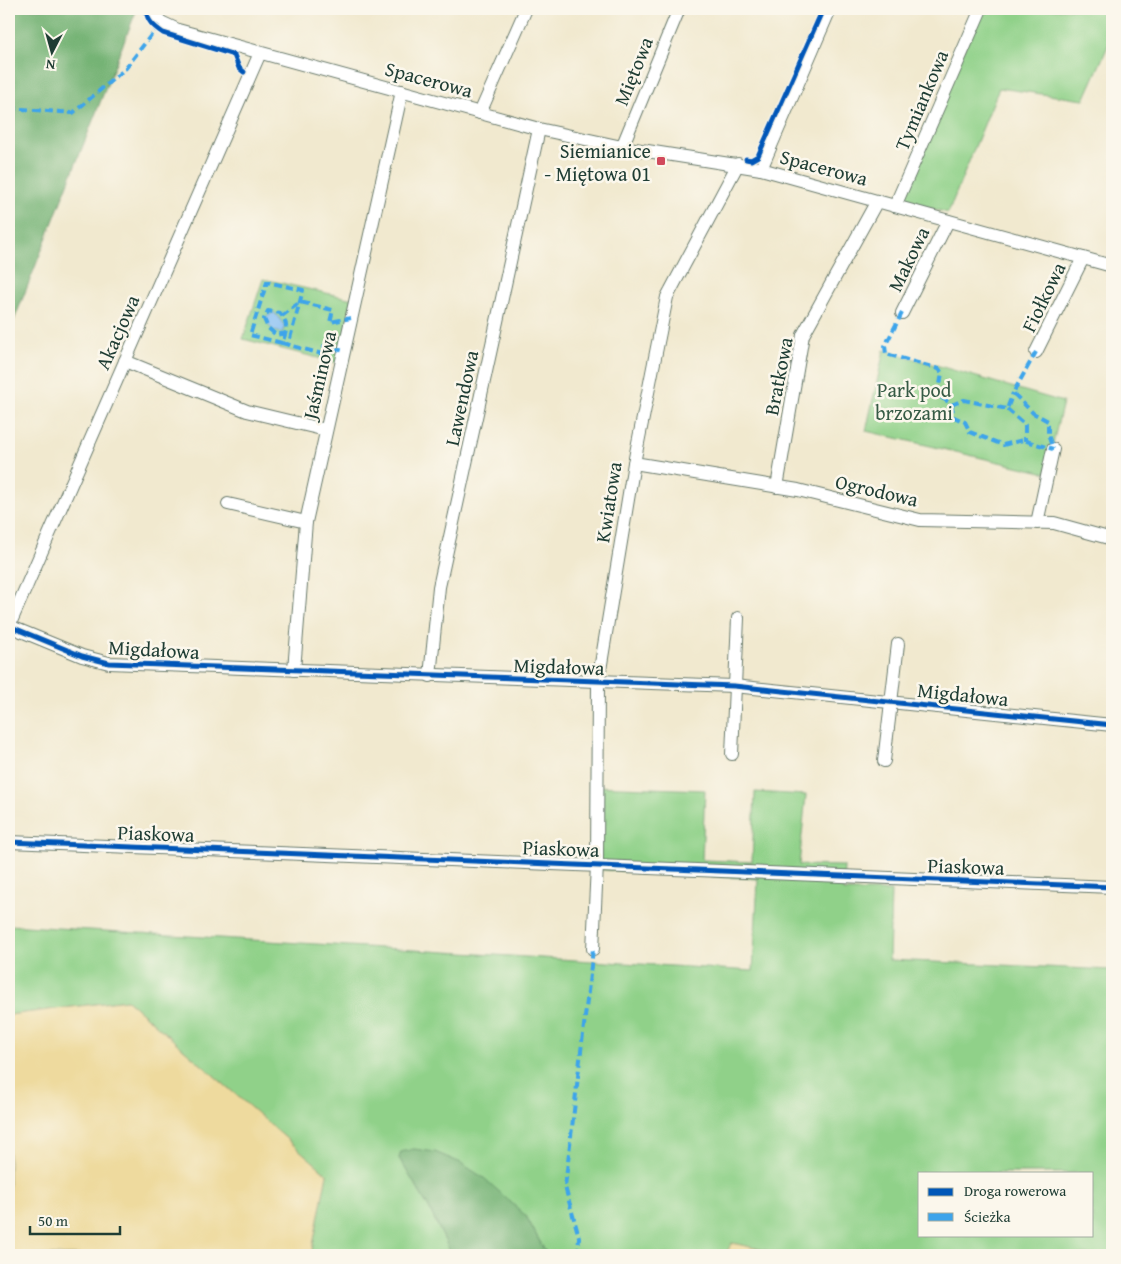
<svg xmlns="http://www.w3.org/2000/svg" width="1121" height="1264" font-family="'Gentium Book Plus',serif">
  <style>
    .green { fill: #90d189; stroke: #58875e; fill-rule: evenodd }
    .forest { fill: #74b375; stroke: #4a7854 }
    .sand { fill: #eeda9e; stroke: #868c69 }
    .water { fill: #83bdf4; stroke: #517d94 }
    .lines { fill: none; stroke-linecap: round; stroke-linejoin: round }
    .minor-casing { stroke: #68796a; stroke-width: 14 }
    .minor { stroke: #fff; stroke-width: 12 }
    .quiet { stroke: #3da4eb; stroke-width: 4; stroke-dasharray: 8 4; stroke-linecap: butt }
    .cycleway-casing { stroke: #fbf7ec; stroke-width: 8 }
    .cycleway { stroke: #0057b8; stroke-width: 5 }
    .poi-dot { fill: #d1495b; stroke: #fbf7ec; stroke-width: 2 }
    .labels { text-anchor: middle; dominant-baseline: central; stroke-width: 5; stroke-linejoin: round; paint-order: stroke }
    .street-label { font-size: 20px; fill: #1f3d34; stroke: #fbf7ec }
    .poi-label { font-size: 20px; fill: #1f3d34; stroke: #fbf7ec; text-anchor: end }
    .park-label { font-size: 20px; fill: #365b45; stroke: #fbf7ec }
  </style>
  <rect width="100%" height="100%" fill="#fbf7ec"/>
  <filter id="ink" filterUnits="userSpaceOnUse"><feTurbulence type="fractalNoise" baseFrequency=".02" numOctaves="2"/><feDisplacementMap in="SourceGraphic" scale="10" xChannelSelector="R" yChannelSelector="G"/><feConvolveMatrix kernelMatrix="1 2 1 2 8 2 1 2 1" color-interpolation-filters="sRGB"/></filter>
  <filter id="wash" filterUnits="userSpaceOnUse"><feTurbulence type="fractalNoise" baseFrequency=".0096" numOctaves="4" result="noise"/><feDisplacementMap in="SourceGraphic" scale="20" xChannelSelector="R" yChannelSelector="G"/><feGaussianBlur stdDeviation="1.12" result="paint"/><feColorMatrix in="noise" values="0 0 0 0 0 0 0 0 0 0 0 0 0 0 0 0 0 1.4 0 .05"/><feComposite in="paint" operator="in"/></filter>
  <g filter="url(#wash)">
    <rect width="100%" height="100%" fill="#f1e9cf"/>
    <!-- green -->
    <g class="green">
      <polygon points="981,9 1112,9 1112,37 1084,100 999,88 948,213 899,200"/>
      <polygon points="263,279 353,299 338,363 243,339"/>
      <polygon points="884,350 1063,402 1046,473 866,431"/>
      <path d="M592 786 705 790 702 860 752 862 755 792 806 795 799 865 844 866 843 891H891L889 960 1112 970V1255H787L732 1243 725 1255H547L526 1216 399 1158 428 1206 452 1255H311L327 1174 127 1000 9 1015V925L753 971 758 879 591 869ZM920 1173H1092V1235H920Z"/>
    </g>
    <!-- forest -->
    <g class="forest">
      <polygon points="9,9 137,9 9,333"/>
      <polygon points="414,1149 435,1152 461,1163 484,1178 526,1216 547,1255 452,1255 428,1206 399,1158 401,1152"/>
    </g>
    <!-- sand -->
    <g class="sand">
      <polygon points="127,1000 327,1174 311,1255 9,1255 9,1015"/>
      <polygon points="732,1243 787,1255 725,1255"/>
    </g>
    <!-- water -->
    <polygon class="water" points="274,312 285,326 282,333 274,331 269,326 266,317"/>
  </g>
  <g filter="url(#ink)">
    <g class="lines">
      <defs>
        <g id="minor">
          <polyline points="154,9 153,13 161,22 178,30 539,129 622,147 761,169 1112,266"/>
          <polyline points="480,113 526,9"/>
          <polyline points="622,147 679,9"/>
          <polyline points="761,169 830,9"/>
          <polyline points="895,206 981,9"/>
          <polyline points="902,313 948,221"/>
          <polyline points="1036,352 1083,258"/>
          <polyline points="125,361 247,411 326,430"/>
          <polyline points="634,463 798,490 920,520 1054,523 1112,539"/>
          <polyline points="777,487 803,335 877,201"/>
          <polyline points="228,504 306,522"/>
          <polyline points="1037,523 1053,449"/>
          <polyline points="9,626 82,656 109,663 734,686 1112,725"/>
          <polyline points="9,626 260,53"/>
          <polyline points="294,670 306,522 402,91"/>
          <polyline points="430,676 439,587 539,129"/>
          <polyline points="732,754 738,618"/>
          <polyline points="884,761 898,644"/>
          <polyline points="9,842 1112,887"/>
          <polyline points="593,949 597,865 598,682 634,463 667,297 738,164"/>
        </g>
      </defs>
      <!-- minor casing -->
      <use href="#minor" class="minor-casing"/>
      <!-- minor -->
      <use href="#minor" class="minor"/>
      <!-- quiet -->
      <g class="quiet">
        <polyline points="9,108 73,113 126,68 161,22"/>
        <polyline points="902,313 885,346 886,354 939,369 942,373 938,396 951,403 954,417 965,422 970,432 1003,445 1023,440 1053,449"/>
        <polyline points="282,316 300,302 333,310 330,322 351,318"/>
        <path d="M286 333 276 335 268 328 264 319 268 311 280 313C289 324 287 331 282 343L322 354 324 346 344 351"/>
        <polyline points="282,343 250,335 267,282 303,290 288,346"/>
        <polyline points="1036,352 1013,393 1033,413 1048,421 1048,435 1053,449"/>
        <polyline points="951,405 964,400 1007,409 1013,393"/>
        <polyline points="1007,409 1025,425 1025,441"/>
        <polyline points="578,1255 579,1237 565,1187 593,949"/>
      </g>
      <defs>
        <g id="cycleway">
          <path d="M146 9C147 21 153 26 163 33L234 55 239 68 244 72"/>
          <polyline points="746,159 751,160 758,156 823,9"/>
          <polyline points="9,626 82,656 109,663 734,686 1112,725"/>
          <polyline points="9,842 1112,887"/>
        </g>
      </defs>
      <!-- cycleway casing -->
      <use href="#cycleway" class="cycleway-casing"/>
      <!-- cycleway -->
      <use href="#cycleway" class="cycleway"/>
    </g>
  </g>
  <!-- markers -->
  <rect class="poi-dot" x="656" y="156" width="10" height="10" rx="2.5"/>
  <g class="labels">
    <!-- street labels -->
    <g class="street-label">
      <text transform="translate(633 71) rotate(-68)">Miętowa</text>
      <text transform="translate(429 79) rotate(15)">Spacerowa</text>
      <text transform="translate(921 100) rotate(-67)">Tymiankowa</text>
      <text transform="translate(824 167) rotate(15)">Spacerowa</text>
      <text transform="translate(908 259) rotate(-64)">Makowa</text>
      <text transform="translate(1043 297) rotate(-64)">Fiołkowa</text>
      <text transform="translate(117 332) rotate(-66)">Akacjowa</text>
      <text transform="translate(319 375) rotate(-77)">Jaśminowa</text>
      <text transform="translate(778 376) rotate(-79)">Bratkowa</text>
      <text transform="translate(461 398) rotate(-78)">Lawendowa</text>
      <text transform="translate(877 490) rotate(13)">Ogrodowa</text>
      <text transform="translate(608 502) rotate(-81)">Kwiatowa</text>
      <text transform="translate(154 649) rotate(3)">Migdałowa</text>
      <text transform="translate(559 666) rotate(2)">Migdałowa</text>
      <text transform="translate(963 694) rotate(6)">Migdałowa</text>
      <text transform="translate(156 833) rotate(2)">Piaskowa</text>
      <text transform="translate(561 848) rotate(2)">Piaskowa</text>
      <text transform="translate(966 866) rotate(2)">Piaskowa</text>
    </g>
    <!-- poi labels -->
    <g class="poi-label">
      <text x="651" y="150">Siemianice<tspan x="651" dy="23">- Miętowa 01</tspan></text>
    </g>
    <!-- park labels -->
    <g class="park-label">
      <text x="914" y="389">Park pod<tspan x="914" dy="23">brzozami</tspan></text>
    </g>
  </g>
  <!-- margin -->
  <rect width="1121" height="1264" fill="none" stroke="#fbf7ec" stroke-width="30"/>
  <!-- legend -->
  <rect x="918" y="1172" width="175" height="65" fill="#fbf7ec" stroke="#a3ada2"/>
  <rect x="928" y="1188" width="25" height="8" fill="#0057b8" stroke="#a3ada2"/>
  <text x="964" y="1196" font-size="15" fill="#1f3d34">Droga rowerowa</text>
  <rect x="928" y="1213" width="25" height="8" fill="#3da4eb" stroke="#a3ada2"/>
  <text x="964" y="1222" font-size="15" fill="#1f3d34">Ścieżka</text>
  <!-- north arrow -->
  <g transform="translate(52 52) rotate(186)" stroke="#fbf7ec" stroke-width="4" paint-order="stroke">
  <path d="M0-4L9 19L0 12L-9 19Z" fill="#1f3d34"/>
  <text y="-8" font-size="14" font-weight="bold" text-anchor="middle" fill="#1f3d34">N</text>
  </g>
  <!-- scale -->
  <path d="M30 1226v8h90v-8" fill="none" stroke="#1f3d34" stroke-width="2.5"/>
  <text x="38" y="1226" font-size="15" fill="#1f3d34" stroke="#fbf7ec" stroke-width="4" paint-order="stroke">50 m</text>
</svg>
